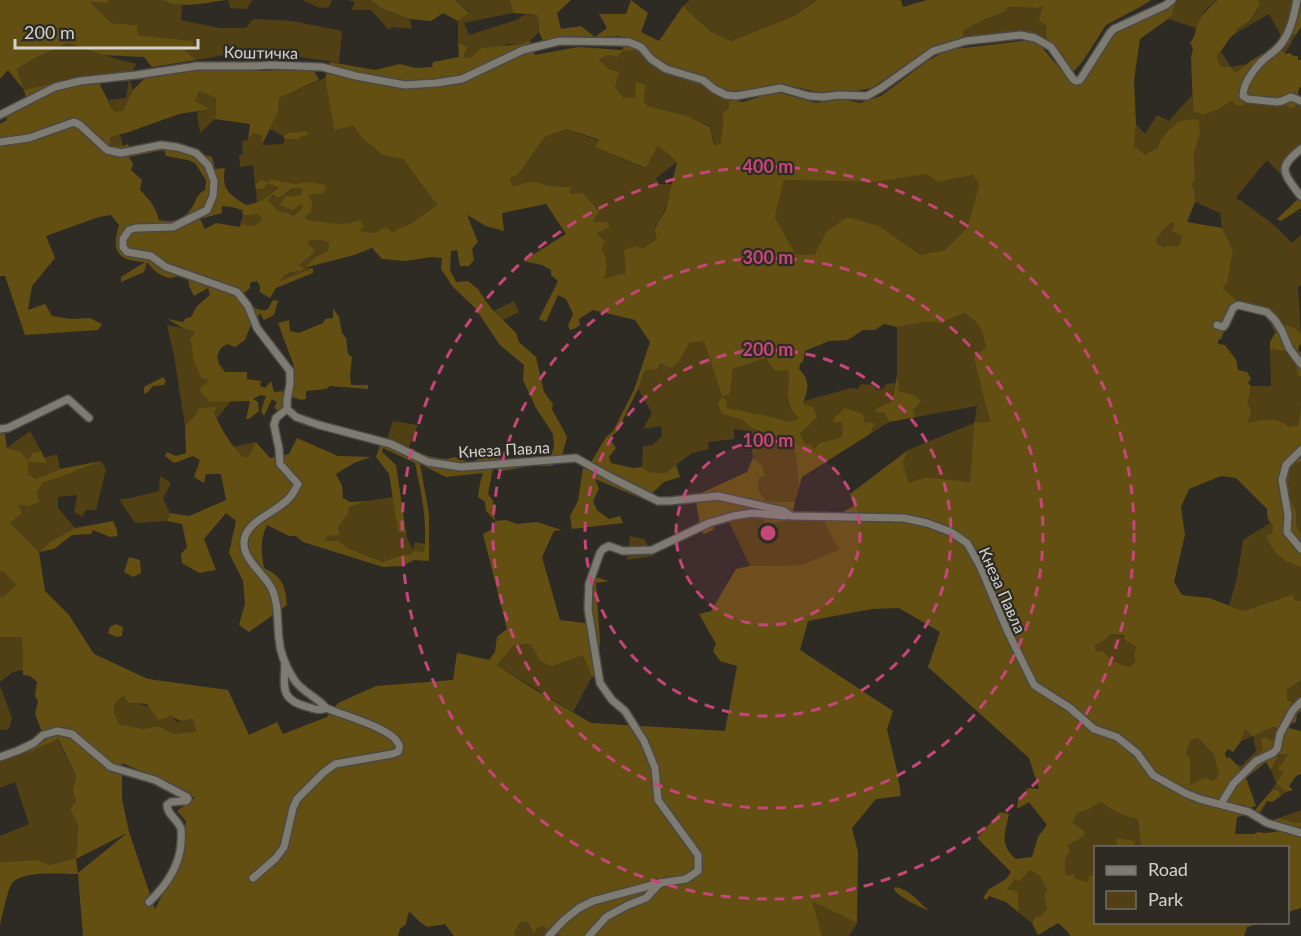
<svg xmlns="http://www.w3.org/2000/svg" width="1301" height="936" font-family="Lato,sans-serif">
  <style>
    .green { fill: #514013 }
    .forest { fill: #644f12; fill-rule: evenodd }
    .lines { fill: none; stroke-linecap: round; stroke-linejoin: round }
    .street-casing { stroke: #4b4944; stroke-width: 10 }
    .street { stroke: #7e7b73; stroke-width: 7 }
    .ring { fill: none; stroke: #c64678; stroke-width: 3; stroke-dasharray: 10 8 }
    .labels { text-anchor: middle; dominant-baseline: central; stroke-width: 4.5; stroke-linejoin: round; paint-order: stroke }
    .street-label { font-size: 16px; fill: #d4d2ce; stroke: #2e2b25 }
    .centre { fill: #c64678; stroke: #2e2b25; stroke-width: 3 }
    .ring-label { font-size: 18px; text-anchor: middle; font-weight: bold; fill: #c64678; stroke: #2e2b25; stroke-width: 4.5; stroke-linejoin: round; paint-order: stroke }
  </style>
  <rect width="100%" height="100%" fill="#2e2b25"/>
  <!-- green -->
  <g class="green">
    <polygon points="109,0 164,0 168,3 182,5 181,20 219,28 246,28 251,21 255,19 293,21 342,31 339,63 281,54 267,59 233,60 230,54 196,60 184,50 192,41 138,35 137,25 111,23 90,2 106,3"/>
    <polygon points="228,0 252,0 247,9 230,8"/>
    <polygon points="302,0 332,0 329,7 320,8"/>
    <polygon points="348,0 371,0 381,8 410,19 412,29 392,27 389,30 371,10 351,10 355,2"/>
    <polygon points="455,0 510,0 513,13 464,23 469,35 516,20 524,15 538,15 539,32 530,41 521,44 508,44 470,58 463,58 468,48 458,43 458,21 469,12"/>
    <polygon points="690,0 817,0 794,16 731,41 710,31 683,6"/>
    <polygon points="1176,0 1218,0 1205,10 1196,28 1168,19 1172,16"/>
    <polygon points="1259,0 1299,0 1290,30 1295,36 1285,54 1282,50 1290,42 1286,35 1281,36 1269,14 1236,33 1237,29 1250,22 1260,5"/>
    <polygon points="1044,6 1046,38 1023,31 994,33 963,38 964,30 986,19 1006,11 1007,7 1038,8"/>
    <polygon points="68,43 103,55 136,64 129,79 133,90 125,110 120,113 114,112 109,100 126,98 129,79 99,83 76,78 24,90 17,69 33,59"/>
    <path d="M636 49 665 74 704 86 729 100V108L723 113V125L720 145H715L710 126 688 116 648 106 644 101 624 98 615 87 609 69 599 60C611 53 622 51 636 49Z"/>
    <polygon points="1221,52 1231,67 1246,64 1240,70 1235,72 1231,67 1221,66 1217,60 1217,55"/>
    <path d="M325 78 334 130 354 126 360 136 382 155 403 159 437 205C423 214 408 228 391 232 381 235 368 232 358 231L360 220C355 222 350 224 345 225 336 226 312 222 305 217L307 196 311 194H323L309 182 295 184 272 179 278 186 266 199 257 203 256 189H263L258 184H255L253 165 240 167 239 156 243 154 242 141 248 140 253 133 262 136 263 145 283 144 285 139C295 139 301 140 307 131L288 133 283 136 270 129 278 112 279 98Z"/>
    <polygon points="199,91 216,98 215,119 200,133 197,112 210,108 195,101"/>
    <path d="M1192 95 1193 111 1218 109 1232 101 1237 106H1243L1246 103C1255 103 1264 105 1272 104 1285 104 1289 95 1301 106V151L1284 170 1283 177 1267 160 1237 196V200H1240L1274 225 1292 243 1301 235V285L1298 287 1301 334 1295 328 1275 333 1268 318 1252 310 1239 308 1234 311 1221 339 1231 309 1221 287 1233 250 1222 228 1220 213 1195 202 1194 188 1190 186 1195 178 1194 154 1200 133 1157 148 1145 156 1134 146 1136 124 1145 134 1157 115 1169 121Z"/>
    <path d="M567 129 599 141 595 147 645 168 650 161 658 146 677 162 656 178 659 184H672C670 201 663 214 654 229L657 239 642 249 626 273 604 280 601 249 597 233 610 226 608 222H593L599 211 583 193H577L572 194 569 192 571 187 549 186 533 181 513 186 510 178 518 175 545 137Z"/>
    <polygon points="120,134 123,146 110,148 109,137"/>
    <polygon points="927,173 937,182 973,175 979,185 967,228 945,250 920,255 903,244 826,232 814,255 796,255 775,217 784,180 874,182"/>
    <path d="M301 188 303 190 300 195 292 197 280 204 292 210 301 203H303L301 210 293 216 287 213 279 212 268 200C274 194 279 196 286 193 293 190 293 189 301 188Z"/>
    <polygon points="256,212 262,218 259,223 252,226 246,226 241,222 243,215 254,215"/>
    <polygon points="1171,222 1175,224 1182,236 1179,246 1167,246 1163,247 1158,245 1156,240 1162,231"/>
    <polygon points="310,240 321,240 329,243 328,251 317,256 304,268 313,268 278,282 285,276 303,268 299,266 306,243"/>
    <polygon points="514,301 519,312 503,320 494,311"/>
    <polygon points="965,313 978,323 983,333 986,348 983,391 990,423 974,424 970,482 927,477 907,484 903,463 908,450 974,423 977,406 916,417 913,410 914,395 899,391 897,375 897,327 923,322 941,323"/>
    <path d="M167 325 183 328 195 332 190 339C192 358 197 365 208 379L206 384 210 402 231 401 217 418 214 412 217 408 196 414 185 426 174 356Z"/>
    <path d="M704 341 722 397 730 392 733 369 766 358 788 370C789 375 790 380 789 386 787 402 785 406 800 418L791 422 776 418 725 409 722 414 743 420 750 427 769 436 794 440 799 488 795 502 766 501 758 489 759 478 764 476 762 465 753 458 749 431 734 429V439L708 442 709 449 692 453 665 473 649 472 642 467 643 446 653 445 662 436 661 426 643 429 652 413 638 389 645 370 660 362 689 343Z"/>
    <polygon points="1270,349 1286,350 1295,364 1299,375 1301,376 1301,407 1298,425 1289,427 1248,423 1247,403 1249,398 1251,386 1271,386"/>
    <polygon points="895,383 892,402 884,412 889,422 870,434 874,423 864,422 862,414 834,423 841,422 843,428 842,437 819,443 814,451 805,444 800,434 817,417 802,404 804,401 851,388 858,389 861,384 873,385 877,390 883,389 886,384"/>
    <polygon points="393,421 418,425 408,449 387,439"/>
    <polygon points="30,431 41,451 33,453 47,462 44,458 57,454 60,469 38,479 28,474 28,462 7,448"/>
    <polygon points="256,442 248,457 243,457 233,447"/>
    <polygon points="101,461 106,469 96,510 86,510 82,517 74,512 77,495 58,497 58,508 75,528 51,541 39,552 10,523 21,513 18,504 36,493 44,482 58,478"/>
    <polygon points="1301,462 1301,534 1296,526 1296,511 1286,489 1289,480 1288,464"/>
    <polygon points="160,476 171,483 163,498 170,513 167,521 135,523 119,499 131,498 159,491"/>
    <path d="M393 497 398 532 406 533 407 538 413 550 415 542 425 544 424 552 412 555H402L383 562 347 548 339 542H324C331 529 348 522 349 507L367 501Z"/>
    <polygon points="793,512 824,513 824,522 840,550 801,565 750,566 729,522 752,517 788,520"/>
    <polygon points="1270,523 1273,525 1272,535 1267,535 1289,563 1301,567 1301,601 1293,600 1291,594 1243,611 1229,606 1237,578 1243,540"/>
    <polygon points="630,536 644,539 653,556 627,560"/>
    <polygon points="3,571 16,585 3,597 0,596 0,573"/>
    <path d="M1110 634C1122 635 1128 637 1136 647L1134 653 1135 663 1128 667 1113 661 1103 651 1095 650V645L1105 640Z"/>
    <polygon points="22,636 23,670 13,672 0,682 0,637"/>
    <polygon points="532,644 540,661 584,654 592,677 573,712 497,665 514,645"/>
    <polygon points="1301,680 1301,699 1292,708 1287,701 1287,692"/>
    <polygon points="0,686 12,718 9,729 0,730"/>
    <path d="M125 696 129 703C149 705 162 709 178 722L193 719 196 733 174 734 158 726 143 729 119 724 114 711 115 703Z"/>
    <path d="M1274 727 1281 729C1277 742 1275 743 1263 749L1257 764 1241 770 1238 768 1236 763 1241 766 1256 751 1253 736 1241 741 1245 728 1263 732Z"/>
    <polygon points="1198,738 1214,755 1219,775 1213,781 1190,785 1190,758 1186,754 1191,740"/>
    <polygon points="57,739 76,775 73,791 76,802 70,809 78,825 76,858 50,865 37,860 0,862 0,836 29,824 15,782 0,788 0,762 32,751"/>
    <polygon points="1278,751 1288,754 1281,765 1285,772 1276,783 1286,792 1281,796 1278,790 1272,790 1276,783 1271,770 1278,758 1274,757 1272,752"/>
    <path d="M1101 802C1112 810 1124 817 1138 819L1141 847H1133L1136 841 1118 838 1116 847 1096 848 1095 873 1089 877 1090 880 1087 882 1066 876 1065 860 1070 851 1068 845 1083 837 1073 823 1077 813 1090 809Z"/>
    <polygon points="1301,810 1301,822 1296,823 1279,818"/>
    <polygon points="1030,870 1040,876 1047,890 1044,896 1047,908 1041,916 1035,917 1032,923 1018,912 1018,891 1006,889 1015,878 1019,882"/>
    <polygon points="811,900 857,923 849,936 822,936"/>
    <polygon points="520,922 529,923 534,934 536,929 542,926 561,936 517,936 514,933"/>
  </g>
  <!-- forest -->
  <g class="forest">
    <path d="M0 0H109L107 3 90 2 111 23 137 25 138 35 193 41V48L184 50 196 60 152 67 144 57 103 55 68 43 33 59 17 69 24 90 76 78 99 83 114 112 123 111 133 90 146 77 200 69 265 71 289 69 314 71 319 80 279 98 278 112 262 145V136L253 133 248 140 250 124 215 119 216 98 199 91 195 101 211 109 179 114 129 132 110 137V147L123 146 128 144 130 149 162 143 212 157 215 169 225 168C221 190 229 194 246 205 260 203 268 198 278 187L268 183 263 189H256L255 184 258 183 261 180 268 182 271 179 295 184 309 182 326 185 323 194H311L308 196 312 201 311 211 305 217 309 220C330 223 339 227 360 220L364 226 359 231 375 233 385 227 392 232 410 224 437 205 403 159 382 155 360 136 354 126 334 130 325 78 330 62 375 70 400 64 415 68 432 67 433 62 459 57 458 43 468 47 463 58H470L482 48 521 44 530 41 535 55 578 47 623 50 620 36 543 41 539 32 538 15 513 13 510 0H571L557 13 561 29 581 26 595 37 607 28 599 14H626L631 0 648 13 641 32 659 41 683 6 710 31 731 41 794 16 817 0H901L903 7 927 0H1151L1140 7 1106 25 1083 61 1074 71H1069L1060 53 1046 38V26L1039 20 1043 6 1038 8 1007 7 1006 11 986 19 964 30 963 38 930 48 872 88 850 92 823 93 782 84 747 90 732 91 729 100 743 102 776 92 816 103 842 99 860 103 881 96 926 62 947 50 1031 40 1040 45 1073 84 1076 85 1082 81 1113 35 1117 31 1168 6 1166 0H1176L1172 16 1140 39 1134 80 1136 124 1134 146 1145 155 1157 148C1159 141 1172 125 1179 122 1184 119 1194 119 1199 120L1200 133 1194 154 1195 179 1191 186 1194 188 1195 202 1187 222 1222 228 1233 250 1227 283 1222 288 1236 300 1231 309 1221 339 1218 340V344L1225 345 1236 360 1238 370 1247 372 1251 378 1248 383 1251 386 1249 398 1247 403 1251 410 1248 423C1263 420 1277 416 1289 427L1298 425 1301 407V462L1288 464 1289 480 1286 489 1296 511V526L1301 534V567C1281 561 1274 554 1266 535L1272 534 1273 525C1267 521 1267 515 1267 509L1236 478 1221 476 1189 489 1181 507 1185 535 1174 582 1182 595 1209 598 1243 611 1292 594 1294 600 1301 601V680L1287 691V701L1291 702V707L1292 708 1301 699V711L1297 714 1296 722 1289 724V728L1301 731V774L1296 776 1289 786 1293 790 1286 792 1276 783 1284 772 1279 770V766L1281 765 1288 754H1280L1278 751 1272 752 1274 757H1278L1271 770 1266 762 1246 778 1256 806 1249 808 1244 805 1231 804 1249 814 1237 817 1235 834H1254L1258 832C1268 835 1280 830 1291 828L1269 821 1279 818 1296 823 1301 822V908L1288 912V848L1141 847 1138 819C1124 817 1112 810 1101 802L1090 809 1077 813 1073 823 1085 832 1083 837 1068 845 1070 851 1065 860 1066 876 1074 874V878L1087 882 1089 880 1088 877 1095 873 1096 922 1260 923 1247 927 1244 936H1070L1068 932 1058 923 1038 935 1032 923 1035 917 1041 916 1047 908 1044 896 1047 890 1040 876 1030 870 1019 882 1015 879 1007 889 1018 891V912L1006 902 989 896 987 900 983 898 989 889 1006 879 1011 872 977 838 1000 812 1009 814C1005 834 999 844 1016 859L1032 857 1038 837 1047 825 1029 802 1017 809 1018 799 1028 788 1039 789 1029 758 928 667 940 632 899 608 872 609 808 621 800 650 893 711 887 729 897 771 901 796 876 799 852 828 858 852 857 923 812 901 822 936H561L542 926 536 929 534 935 529 923 520 922 514 933 517 936H454L445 924 427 927 420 922 409 911 406 924 400 929 398 936H83L78 874C61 874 23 870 12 883 8 888 2 917 0 925V862L37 860 50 865 76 858 78 825 70 809 76 802 73 791 76 775 58 739 32 751 0 762V754L45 740 35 714 38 701 35 696 37 682 30 676 23 675 22 637H0V596L3 597 16 585 3 571 0 573V427L4 428 7 448 20 452 28 461 33 453 41 451 47 463 28 462V474L37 479 60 469 101 461 58 478 44 482 36 493 40 502 27 506 18 504 22 513 10 523 39 552 51 541 75 528 113 521 117 530V536L110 537 93 530 91 534 72 535 54 549 39 552 45 591 69 615 94 654 148 679 228 690 249 735 277 722 283 734 327 717 338 703 376 686 453 680 457 653 489 660 495 652 497 637 507 629 483 534 495 528V521L486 511 485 502 478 497 480 483 483 473 446 477 420 464 429 514V561L414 560 402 566 383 567 303 542 296 536H289L267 525C260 541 261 551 264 568 283 578 285 584 287 605L249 632 239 625 245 603 243 581 229 553 236 521 226 513 204 539 216 570 199 573 182 563 181 554 187 547 182 524 167 521 170 513 189 516 226 500 221 474H206L204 483 194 477 200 460 193 456 174 463 165 456 167 452 176 456 186 453 185 426 196 414 199 408 218 407 214 412C221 429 230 444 243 457H248L256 442 270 458 289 454 297 438 338 456 371 457 354 463 336 474 342 486 343 498 350 502 367 501 349 507 348 514 338 527 340 535 328 536 324 541H339L347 548 383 562 402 555H412L413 551 424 552C428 522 421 492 415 463L383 448 382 452 396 465 406 533 398 532 389 474 376 457 383 437C398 444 439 465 454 457L470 463C481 457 492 454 504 460L551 456 554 447 553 434 536 408 523 380 524 365 500 345 475 308 453 287 441 269 442 258 432 257 405 261 382 259 372 248 354 255 304 268 301 271C292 271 285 274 280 281L313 268V273L276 288 270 298 260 292V286L257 281 250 283V288L244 293C251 305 252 310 267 310L273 300 278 301 274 315 264 320 260 313 256 320 251 325 245 340 235 347 227 344 221 348 217 356 219 364 225 372H247V379L261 381 260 386 265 388 271 381 274 392 285 391 294 366 278 323 289 320 290 331 299 333 323 323 325 319 333 318V308L339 317 342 333 346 338 348 354 352 357 350 376 351 385H368V389L330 386 326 389 306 391V399L301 400 292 397 280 411 274 408 277 402 272 399 264 416 261 411 266 396 260 395 253 399 258 402 259 411 249 419H246L250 401 210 402 200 391 202 386 206 384 208 379 201 378 194 361 190 339 195 332 183 328 167 319 183 322 186 318 191 317 197 306 210 295 208 288 194 296 189 286 188 278 180 274C169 284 154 272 147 262L144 272 121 282V277L145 262C117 261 111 251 119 225L111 215 99 217 46 236 55 258 32 286 28 310 45 304 52 316 71 319 90 318 102 324 98 330 25 335 5 276H0V124L7 120 6 115 27 102 24 90 8 70 0 79ZM636 50 665 74 704 86 729 100V108L723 113V125L720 144 714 145 710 127 688 116 648 106 644 101 645 85 636 82 635 98H624L615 87 619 72 609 69 599 60 608 55 617 57 623 51ZM567 129 599 140 595 147 646 168 658 146 677 162 666 209 654 230 657 239 642 249 635 246 624 250 626 273 604 279C607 268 608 259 601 249L605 242 597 233 610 227 608 222H593L599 211 583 193H577L572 194 569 192 572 187 549 186 533 181 513 186 510 178 518 175 545 137ZM164 150 166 156 188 160 195 163 206 180 205 190C197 193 196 202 191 209 183 220 171 223 159 220 156 207 149 199 140 190L142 180 131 170 133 164 129 157ZM927 174 937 182 973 175 979 185 967 228 945 250 920 255 879 226 847 217 826 232 814 255H796L775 217 784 180 874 182ZM301 188 303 190 300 195 292 197 286 196 280 205 292 210 303 203 301 210 293 216 287 213 279 212 268 200 273 195 278 198 292 189ZM546 204 566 234 523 261 542 265 551 270V275L558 281 539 319 546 322 558 295 566 299 573 314 568 326 570 330 576 328 580 325 579 319 593 310 635 320 650 342 634 390 613 431 606 437 587 469 583 468 578 501 570 516 572 529 623 523 620 516 609 519 597 510 593 501 599 489 595 479 645 500 664 482 680 477 676 465 665 473 649 472 642 467 633 468 611 463 609 457 616 448 609 438 617 432 638 389 645 370 657 369 660 363 671 368 679 361 689 343 704 341 722 397 718 403 722 414 743 420 750 427 769 436 794 440 799 488 802 477 870 434 875 423 864 422 863 414 845 408 834 418V423L841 422 843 428 842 437 819 443 814 450 810 444H805L800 434 817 417 813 407 803 404C808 389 811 381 799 369L800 364 803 361 805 351 829 341 848 340 863 330H875L884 324 897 327 923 322 941 323 965 313C981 325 982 327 986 348L974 357 990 422 974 423 970 482 927 477 908 483 903 463 908 450 850 494 854 506 824 522 839 550 801 565 750 566 736 569 711 611 699 614 716 644 713 651 720 661 737 666 725 731 591 723 537 691 497 665 514 645 531 644 540 661 552 666 583 655 592 677 596 676 600 642 596 583 609 581 588 575 585 623 560 620 542 557 554 531 562 530 537 522 517 524 506 520 495 521 493 501 488 494 493 468 501 471 531 466H552L561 459 567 437 552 409 553 404 544 392 536 357 519 342 516 333 490 307 478 289 468 281 456 282 450 270 451 251 457 250 460 266H469L474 260 472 249 478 242 467 215 486 226 504 231 502 213ZM222 206 232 207 242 210 243 215H254L256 213 262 218 259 223C252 226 248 228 241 222L240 227 216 223 205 229 200 219 222 213ZM1172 222 1175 224 1172 231 1182 236 1179 246H1167L1163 247 1158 245 1156 240 1162 231ZM310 240H321L329 243 328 251 317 256 304 268 299 265 313 253 315 250 307 244ZM766 358 775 371 788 370C792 391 780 402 799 418L791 422 776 418 726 408 727 401 722 397 730 393 733 369ZM1110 634 1123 635 1126 641 1133 644 1136 647 1134 653 1135 663 1128 667 1113 661 1103 651 1095 650V645L1105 640ZM124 696 129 703 147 704 158 720 170 716 181 721 193 719 196 732 174 734 158 726 143 729 119 724 114 712 115 703ZM1274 727 1281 729 1277 739 1274 743 1265 737 1261 739 1263 749 1256 756 1257 764 1249 763 1241 770C1237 767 1235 762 1229 757L1226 758 1225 753 1228 749 1233 752 1241 741 1245 729 1253 736ZM1198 738 1214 755 1219 775 1213 781 1205 778 1190 785V758L1186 753 1191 740ZM122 763 150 775 195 798 177 811 186 821 178 865 155 909 129 832 122 799ZM125 834H126L78 873 76 859Z"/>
    <path d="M164 0H226C211 2 175 10 164 0Z"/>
    <polygon points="371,0 455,0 469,13 458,21 443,13 431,21 410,19 381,8"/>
    <path d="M1218 0H1259L1260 5 1249 22 1237 29 1236 33C1227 38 1225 49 1217 55V60L1221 66 1231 67 1235 72C1241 70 1242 67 1247 64 1262 52 1269 54 1281 36L1286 35 1290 37V42L1282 50 1285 54 1290 53 1293 56H1298V60H1301V87L1299 88 1298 94 1289 99 1296 105 1293 108H1289L1284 102 1274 105 1246 103 1243 106H1237L1232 101 1218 109 1203 115 1193 111 1191 57 1193 48 1190 43C1195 36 1194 37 1196 29 1199 16 1209 8 1218 0Z"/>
    <polygon points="1299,0 1301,0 1301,27 1295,36 1290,30"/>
    <polygon points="307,131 308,135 303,136 298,139 285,139 283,136 288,133"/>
    <polygon points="1297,200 1301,201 1301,208 1281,221 1277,219"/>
    <polygon points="1284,325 1295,328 1301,334 1301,344 1299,346 1298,351 1301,352 1301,376 1299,376 1295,364 1286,351 1270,349 1270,342 1275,333 1280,333 1280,326"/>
    <polygon points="897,375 899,391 914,395 921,401 913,410 916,417 889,422 884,412 877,413 876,409 892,402"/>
    <polygon points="163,377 166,381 164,385 153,386 148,392 144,394 144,387"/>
    <path d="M753 458 762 465 765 476 759 478 758 489 766 501 795 502 793 512 788 521 766 524 762 517C745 517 730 521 714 526L713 530 704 534 701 531 695 496 747 472Z"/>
    <polygon points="129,557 140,560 141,573 133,577 124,572"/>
    <polygon points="116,624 123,627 122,636 116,637 108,633 110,627"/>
    <polygon points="1272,790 1278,790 1281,796 1272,802 1267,801 1259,814 1254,811"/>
    <polygon points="1117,838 1136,841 1133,847 1116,847"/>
    <path d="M895 887C909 889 919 902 929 911 916 905 904 900 894 890Z"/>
  </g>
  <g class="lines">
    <defs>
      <g id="street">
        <path d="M1297 0C1294 15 1291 31 1281 44 1275 52 1267 56 1260 63 1253 71 1243 85 1243 96L1248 99 1277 102 1282 101 1291 97 1301 101"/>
        <polyline points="0,115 55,87 80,81 136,75 197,66 253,66 271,65 322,67 356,76 405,85 436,83 462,79 523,50 560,41 629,42 641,47 651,59 666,69 703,80 714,89 726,95 736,96 781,88 809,96 823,97 839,95 867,96 881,88 933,51 966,41 1021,35 1035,38 1051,47 1073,79 1076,81 1080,80 1110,33 1114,29 1166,5 1172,0"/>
        <polyline points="0,142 29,138 74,122 80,125 107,150 121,153 161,145 177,147 196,153 208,165 214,181 213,196 207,210 173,227 136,228 129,230 123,239 123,247 127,252 151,256 166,267 237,292 248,306 257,328 290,371 290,384 287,400 287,409 296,417 319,425 391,444 428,462 461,467 576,458 612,478 658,501 669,501 718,496 784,511 791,516 904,518 927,523 951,532 967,543 980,566 1007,630 1034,685 1070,708 1094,729 1117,737 1137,753 1153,775 1185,793 1200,799 1249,812 1267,823 1301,833"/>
        <path d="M1301 149C1277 168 1283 172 1299 194L1301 196"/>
        <polyline points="1217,325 1223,327 1225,325 1233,308 1238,305 1267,312 1275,320 1282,331 1289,348 1301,364"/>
        <path d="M287 409 276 418 274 425 279 449 280 464 298 484C294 493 289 500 281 505 270 514 253 520 246 534 236 556 264 572 272 589 279 605 277 622 279 639 280 654 287 669 295 681 304 693 317 697 326 708"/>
        <polyline points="0,429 8,428 68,399 89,418"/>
        <polyline points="1301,450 1286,465 1282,480 1288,515 1287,532 1301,549"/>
        <path d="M0 757 17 751 34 743 43 735 57 731 72 734 111 767 155 780 187 797 188 799 186 801 171 802 167 805C167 815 178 819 181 829 182 834 181 839 181 844 179 867 166 886 149 902"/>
        <polyline points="1221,804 1233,784 1256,761 1273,753 1277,749 1280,734 1293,710 1301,702"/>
        <path d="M253 878 276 858 284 847 293 808 297 799 323 773 335 764 392 754 398 752C399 748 401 747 398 743 391 728 342 715 326 708 320 711 314 709 308 707 280 700 284 688 285 663"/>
        <polyline points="549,936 564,920 579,908 593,901 660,883 686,879 698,871 698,855 658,800 655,768 644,741 625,711 612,700 600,683 588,609 589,584 600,553 603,549 609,546 623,551 652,550 709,523 733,516 752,513 786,516"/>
        <polyline points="589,936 606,917 628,905 646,898 660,883"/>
      </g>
    </defs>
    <!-- street casing -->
    <use href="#street" class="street-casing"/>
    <!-- street -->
    <use href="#street" class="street"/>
  </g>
  <!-- distance rings -->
  <circle cx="768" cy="533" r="92" fill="#c64678" fill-opacity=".12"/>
  <g class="ring">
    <circle cx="768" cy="533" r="92"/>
    <circle cx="768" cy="533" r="183"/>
    <circle cx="768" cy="533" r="275"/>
    <circle cx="768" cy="533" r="366"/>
  </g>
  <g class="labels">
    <!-- street labels -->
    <g class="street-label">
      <text transform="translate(261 52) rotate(1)">Коштичка</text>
      <text transform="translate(504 449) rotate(-3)">Кнеза Павла</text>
      <text transform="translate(1003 590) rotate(66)">Кнеза Павла</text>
    </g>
  </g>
  <circle cx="768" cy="533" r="9" class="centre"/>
  <g class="ring-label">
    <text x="768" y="173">400 m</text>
    <text x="768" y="264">300 m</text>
    <text x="768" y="356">200 m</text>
    <text x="768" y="447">100 m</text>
  </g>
  <!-- legend -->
  <rect x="1094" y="846" width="195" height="78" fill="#2e2b25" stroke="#706e69" stroke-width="1.5"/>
  <rect x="1106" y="866" width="30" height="9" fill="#7e7b73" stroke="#706e69" stroke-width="1.5"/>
  <text x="1148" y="876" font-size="18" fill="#d4d2ce">Road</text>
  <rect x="1106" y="891" width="30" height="18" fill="#514013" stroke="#706e69" stroke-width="1.5"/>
  <text x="1148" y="906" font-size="18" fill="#d4d2ce">Park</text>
  <!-- scale -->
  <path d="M15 39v9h183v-9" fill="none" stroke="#d4d2ce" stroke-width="3"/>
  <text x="24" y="39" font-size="18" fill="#d4d2ce" stroke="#2e2b25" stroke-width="4.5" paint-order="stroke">200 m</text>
</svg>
